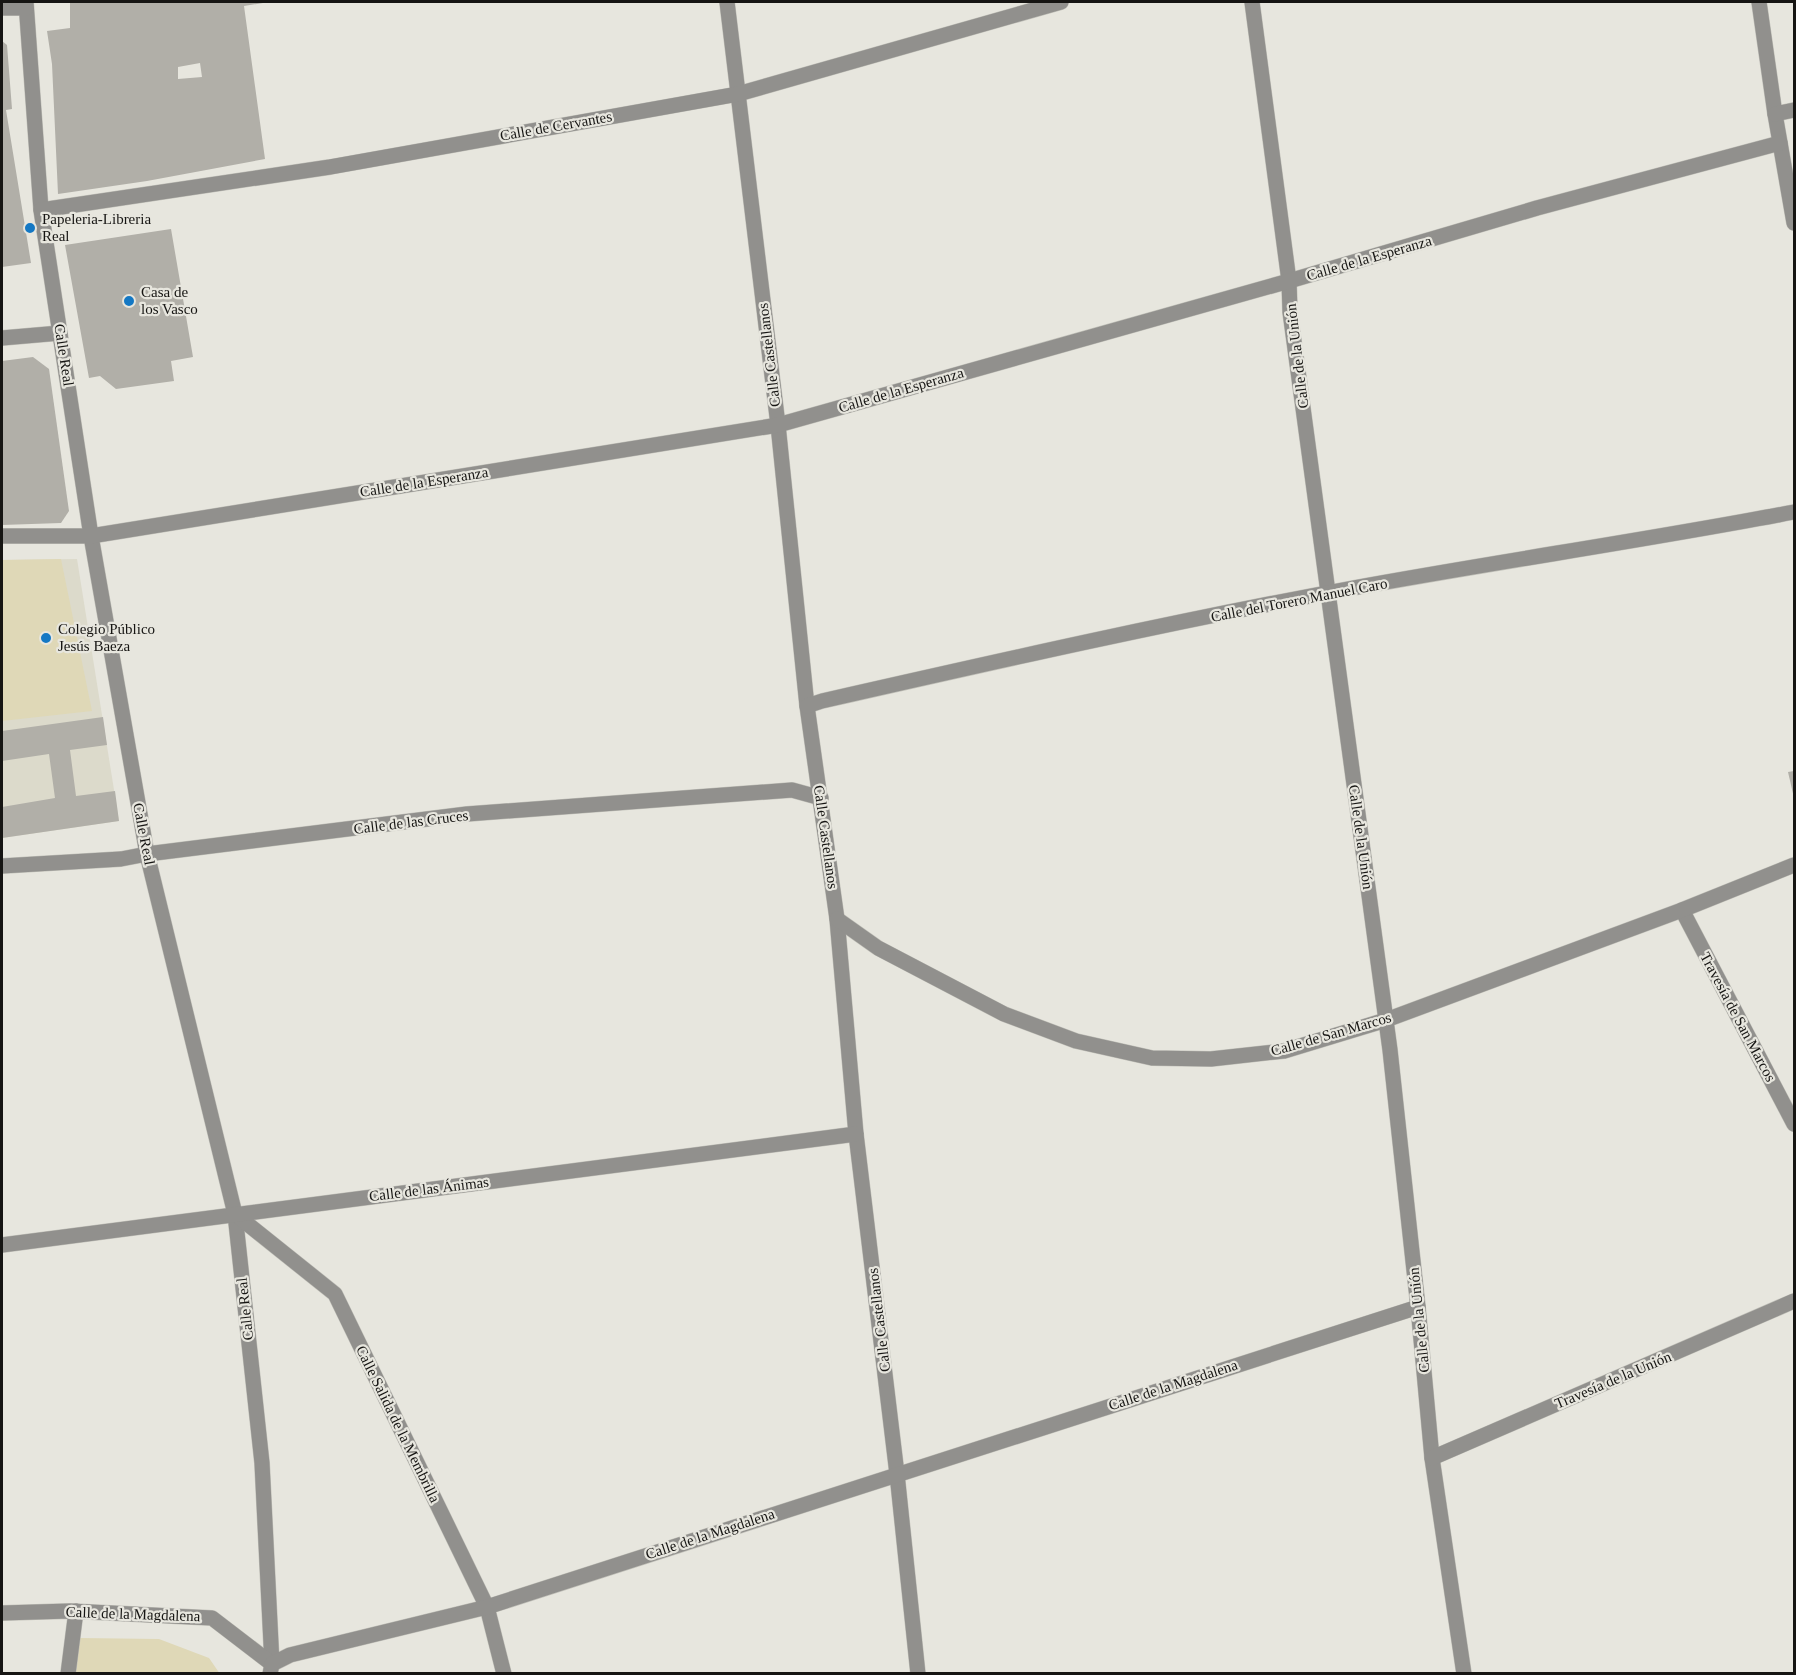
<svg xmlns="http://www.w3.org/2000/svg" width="1796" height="1675" font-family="'Times New Roman',serif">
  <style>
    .built { fill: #dcdacb }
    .green { fill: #dfd8b7 }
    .building { fill: #b1afa8; fill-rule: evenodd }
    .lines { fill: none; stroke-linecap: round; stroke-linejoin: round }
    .minor-casing { stroke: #c1c0b9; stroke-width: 16 }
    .minor { stroke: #91908d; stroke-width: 15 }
    .poi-dot { fill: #1478c4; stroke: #e7e6de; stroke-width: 2 }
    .labels { text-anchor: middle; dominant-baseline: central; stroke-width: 4.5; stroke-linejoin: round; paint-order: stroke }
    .street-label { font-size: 15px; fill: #161513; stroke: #e7e6de }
    .poi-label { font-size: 15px; fill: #161513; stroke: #e7e6de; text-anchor: start }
  </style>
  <rect width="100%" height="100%" fill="#e7e6de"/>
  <!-- built -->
  <polygon class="built" points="77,559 119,821 2,838 2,560"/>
  <!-- green -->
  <g class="green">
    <polygon points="61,559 92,711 2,721 2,560"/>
    <polygon points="79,1638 159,1639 209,1658 220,1674 73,1674"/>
  </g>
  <!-- building -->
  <g class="building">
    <path d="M70 2H269L244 6 265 159 147 181 58 194 52 64 47 31 70 28ZM200 63 202 77 178 79V67Z"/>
    <polygon points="2,41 7,45 12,109 6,110 31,263 2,267"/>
    <polygon points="171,229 193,357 171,361 174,381 116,389 100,376 89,378 65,245"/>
    <polygon points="33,357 49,369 69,511 61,523 2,525 2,361"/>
    <polygon points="103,717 107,745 70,750 76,796 115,791 119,821 2,838 2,807 55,798 49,754 2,761 2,731"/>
    <polygon points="1794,771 1794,798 1788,772"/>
  </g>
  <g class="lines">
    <defs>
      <g id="minor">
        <polyline points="26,2 41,210 91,536 147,854 235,1214 262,1463 272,1664 270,1674"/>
        <polyline points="727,2 778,425 807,706 837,919 856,1134 897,1474 918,1674"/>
        <polyline points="1252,2 1289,281 1290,312 1390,1050 1418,1307 1432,1458 1464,1674"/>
        <polyline points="1759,2 1775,114 1794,223"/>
        <polyline points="2,8 26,8"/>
        <polyline points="1775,114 1794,110"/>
        <polyline points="41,210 330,167 738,94 1061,2"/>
        <polyline points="2,338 60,333"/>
        <polyline points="2,536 91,536 778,425 1289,281 1537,208 1780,143"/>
        <path d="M807 706 822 701C998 661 1175 621 1353 588 1500 561 1648 540 1794 512"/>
        <polyline points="2,866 121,859 147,854 467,814 792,790 821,798"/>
        <polyline points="1682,910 1794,1124"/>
        <polyline points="837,919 878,948 1004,1014 1076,1041 1152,1058 1211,1059 1284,1051 1386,1020 1682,910 1794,865"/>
        <polyline points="235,1214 335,1294 487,1607 504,1674"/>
        <polyline points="2,1245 856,1134"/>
        <polyline points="1432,1458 1794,1301"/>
        <polyline points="2,1613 70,1611 212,1618 272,1664"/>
        <polyline points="272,1664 290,1655 487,1607 1418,1307"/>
        <polyline points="68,1674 76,1611"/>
      </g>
    </defs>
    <!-- minor casing -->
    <use href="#minor" class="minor-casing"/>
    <!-- minor -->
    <use href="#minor" class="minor"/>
  </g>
  <!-- markers -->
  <g class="poi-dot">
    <circle cx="30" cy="228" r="6"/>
    <circle cx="129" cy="301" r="6"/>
    <circle cx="46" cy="638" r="6"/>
  </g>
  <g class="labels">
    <!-- street labels -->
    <g class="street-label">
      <text transform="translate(556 126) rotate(-10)">Calle de Cervantes</text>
      <text transform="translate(1369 258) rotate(-16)">Calle de la Esperanza</text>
      <text transform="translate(64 355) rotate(81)">Calle Real</text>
      <text transform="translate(769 355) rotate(-97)">Calle Castellanos</text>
      <text transform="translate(1297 356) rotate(-97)">Calle de la Unión</text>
      <text transform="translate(901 390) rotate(-16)">Calle de la Esperanza</text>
      <text transform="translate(424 482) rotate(-9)">Calle de la Esperanza</text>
      <text transform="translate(1299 600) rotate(-11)">Calle del Torero Manuel Caro</text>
      <text transform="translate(411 822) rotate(-7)">Calle de las Cruces</text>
      <text transform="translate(144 834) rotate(79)">Calle Real</text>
      <text transform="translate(826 837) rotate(82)">Calle Castellanos</text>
      <text transform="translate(1361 837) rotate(82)">Calle de la Unión</text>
      <text transform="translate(1738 1017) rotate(62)">Travesía de San Marcos</text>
      <text transform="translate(1331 1034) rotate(-16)">Calle de San Marcos</text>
      <text transform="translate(429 1189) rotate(-7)">Calle de las Ánimas</text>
      <text transform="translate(245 1309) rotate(-96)">Calle Real</text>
      <text transform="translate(879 1320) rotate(-97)">Calle Castellanos</text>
      <text transform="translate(1419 1320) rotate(-96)">Calle de la Unión</text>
      <text transform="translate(1613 1380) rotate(-23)">Travesía de la Unión</text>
      <text transform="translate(1173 1385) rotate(-18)">Calle de la Magdalena</text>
      <text transform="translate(398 1424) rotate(64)">Calle Salida de la Membrilla</text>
      <text transform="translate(710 1534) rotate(-18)">Calle de la Magdalena</text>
      <text transform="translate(133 1614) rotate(2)">Calle de la Magdalena</text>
    </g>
    <!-- poi labels -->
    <g class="poi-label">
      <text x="42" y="219">Papeleria-Libreria<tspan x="42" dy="17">Real</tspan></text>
      <text x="141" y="292">Casa de<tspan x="141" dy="17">los Vasco</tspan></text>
      <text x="58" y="629">Colegio Público<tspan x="58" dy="17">Jesús Baeza</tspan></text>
    </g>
  </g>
  <!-- border -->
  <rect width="1796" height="1675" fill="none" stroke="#161513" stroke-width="6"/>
</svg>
